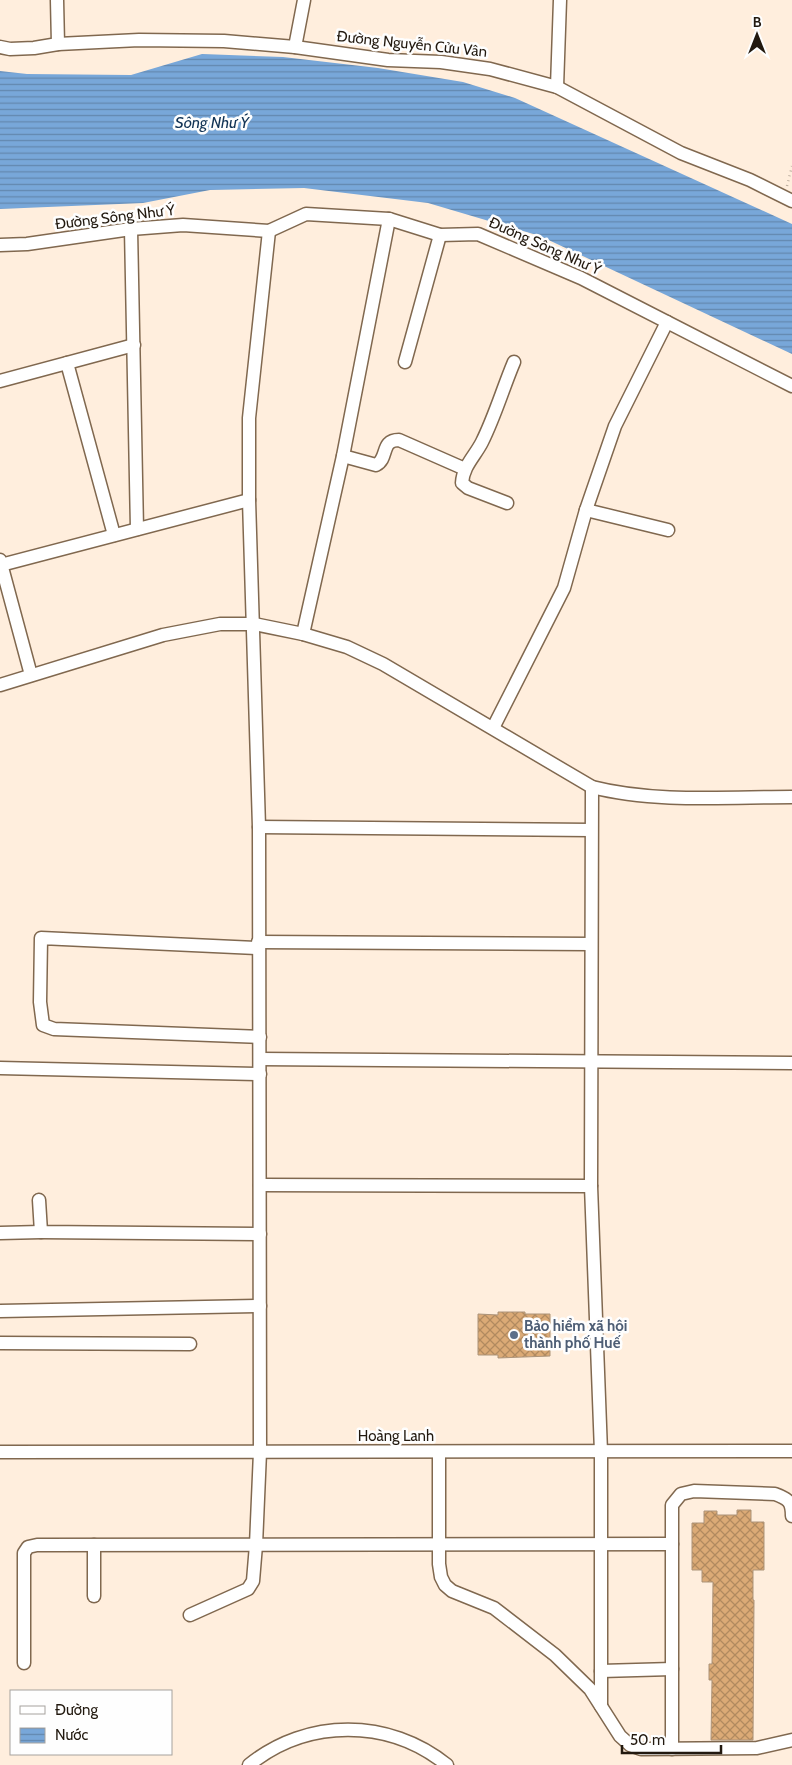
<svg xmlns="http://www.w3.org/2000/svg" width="792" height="1765" font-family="Cabin,sans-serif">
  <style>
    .water { fill: url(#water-rules) }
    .building { fill: url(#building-cross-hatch); stroke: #ac9379 }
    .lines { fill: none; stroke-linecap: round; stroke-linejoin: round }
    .minor-casing { stroke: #80684f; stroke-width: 15 }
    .path { stroke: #bcad9e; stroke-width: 2.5; stroke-dasharray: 1 4; stroke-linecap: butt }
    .minor { stroke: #fff; stroke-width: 12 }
    .service-dot { fill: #5c6f8a; stroke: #fefefe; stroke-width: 2 }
    .labels { text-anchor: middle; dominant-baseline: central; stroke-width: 5; stroke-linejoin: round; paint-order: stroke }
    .street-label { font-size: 15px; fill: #22190f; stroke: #fefefe }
    .service-label { font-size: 15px; font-weight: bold; fill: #4e5e75; stroke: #fefefe; text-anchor: start }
    .water-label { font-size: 16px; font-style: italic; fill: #135; stroke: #fefefe }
  </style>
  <defs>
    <pattern id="water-rules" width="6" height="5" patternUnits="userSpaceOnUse" patternTransform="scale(1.25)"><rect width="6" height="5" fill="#78a7d9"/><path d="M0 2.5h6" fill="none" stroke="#6287ae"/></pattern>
    <pattern id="building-cross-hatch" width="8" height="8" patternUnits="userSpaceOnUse" patternTransform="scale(1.25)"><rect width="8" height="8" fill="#dbaa76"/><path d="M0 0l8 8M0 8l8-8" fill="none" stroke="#b18a5f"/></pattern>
  </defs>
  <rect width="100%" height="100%" fill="#fed"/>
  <!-- water -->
  <polygon class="water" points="202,54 283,57 378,68 463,82 515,98 792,224 792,354 540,236 428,203 304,188 210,190 143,203 0,209 0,71 27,74 131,75"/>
  <!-- building -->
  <g class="building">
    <polygon points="498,1312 525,1312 525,1314 550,1314 550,1356 498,1358 498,1355 478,1355 478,1314 498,1315"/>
    <polygon points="737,1510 751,1510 751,1522 764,1522 764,1570 753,1570 753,1600 754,1600 753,1740 711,1740 712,1680 709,1680 709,1664 712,1664 713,1582 702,1582 702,1570 692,1570 692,1523 704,1523 704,1511 717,1511 717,1515 737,1515"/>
  </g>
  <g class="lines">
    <defs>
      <g id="minor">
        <polyline points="57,0 58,44"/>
        <polyline points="0,47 10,49 34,48 58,44 139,40 224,41 295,47 388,60 441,62 490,69 557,87 681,153 750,180 792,201"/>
        <polyline points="295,47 304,0"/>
        <polyline points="557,87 560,0"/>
        <polyline points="131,229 137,529"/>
        <polyline points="0,245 27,244 131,229 183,225 269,231 306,214 389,219 440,235 478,234 581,278 792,386"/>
        <polyline points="405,362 440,235"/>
        <polyline points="67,363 114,535"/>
        <polyline points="0,381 134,345"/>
        <path d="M343 456 376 465C389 458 380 440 399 440L465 469"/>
        <path d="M507 503 468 488 462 483C463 466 475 456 482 442 495 416 503 388 514 362"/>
        <polyline points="586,510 668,530"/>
        <polyline points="0,560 31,675"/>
        <polyline points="1,565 249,500"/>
        <polyline points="303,634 343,456 389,219"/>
        <path d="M0 685 163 635 220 624H254L303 634 347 647 383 664 592 787C654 803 728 797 792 797"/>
        <polyline points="493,728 564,588 586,510 615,426 667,322"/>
        <polyline points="592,787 591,1186 601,1452 601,1706"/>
        <polyline points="259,827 591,830"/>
        <polyline points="258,942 591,944"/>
        <polyline points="258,948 41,938 40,1002 43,1025 54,1029 260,1037"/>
        <polyline points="260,1059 792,1063"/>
        <polyline points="0,1068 260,1074"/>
        <polyline points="260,1185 591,1186"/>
        <polyline points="39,1200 41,1232 260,1234"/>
        <polyline points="0,1233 41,1232"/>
        <polyline points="0,1311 260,1306"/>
        <polyline points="0,1343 190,1344"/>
        <polyline points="0,1452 792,1451"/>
        <polyline points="439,1452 439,1564 441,1577 445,1585 452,1591 494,1608 555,1655 590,1689 620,1736 630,1745 641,1749 757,1748 792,1740"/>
        <polyline points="94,1545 94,1596"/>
        <polyline points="190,1615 248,1589 253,1581 256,1545 260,1452 259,827 249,500 249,418 269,231"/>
        <polyline points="24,1663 24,1553 28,1547 37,1545 672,1544"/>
        <polyline points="601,1671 672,1669"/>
        <path d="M672 1749V1505L681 1494 694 1491 775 1494C788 1499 792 1501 792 1516"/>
        <path d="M249 1765C307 1718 389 1718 447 1765"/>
      </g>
    </defs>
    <!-- minor casing -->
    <use href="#minor" class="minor-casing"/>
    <!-- path -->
    <polyline class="path" points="787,186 792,166"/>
    <!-- minor -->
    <use href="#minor" class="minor"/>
  </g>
  <!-- markers -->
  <circle class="service-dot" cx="514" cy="1335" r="5"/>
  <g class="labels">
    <!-- street labels -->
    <g class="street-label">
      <text transform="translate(412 44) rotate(6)">Đường Nguyễn Cửu Vân</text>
      <text transform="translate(115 217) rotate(-7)">Đường Sông Như Ý</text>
      <text transform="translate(545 246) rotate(24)">Đường Sông Như Ý</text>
      <text x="396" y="1436">Hoàng Lanh</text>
    </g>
    <!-- service labels -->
    <g class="service-label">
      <text x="524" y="1326">Bảo hiểm xã hội<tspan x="524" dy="17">thành phố Huế</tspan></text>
    </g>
    <!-- water labels -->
    <g class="water-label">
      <text x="212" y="122">Sông Như Ý</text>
    </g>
  </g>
  <!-- legend -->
  <rect x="10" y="1690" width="162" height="65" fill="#fefefe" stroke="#a6a29e"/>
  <rect x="20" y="1706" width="25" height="8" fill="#ffffff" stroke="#a6a29e"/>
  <text x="55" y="1715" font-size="15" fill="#22190f">Đường</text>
  <rect x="20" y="1728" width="25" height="15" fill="url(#water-rules)" stroke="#a6a29e"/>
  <text x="55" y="1740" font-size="15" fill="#22190f">Nước</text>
  <!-- north arrow -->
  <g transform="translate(757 35)" stroke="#fefefe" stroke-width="4" paint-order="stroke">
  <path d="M0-4L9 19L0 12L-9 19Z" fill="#22190f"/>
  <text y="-8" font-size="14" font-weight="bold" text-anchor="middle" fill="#22190f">B</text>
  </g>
  <!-- scale -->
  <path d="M622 1745v8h99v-8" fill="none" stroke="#22190f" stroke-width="2.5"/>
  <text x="630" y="1745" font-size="15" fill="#22190f" stroke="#fefefe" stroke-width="4" paint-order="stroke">50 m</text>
</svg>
